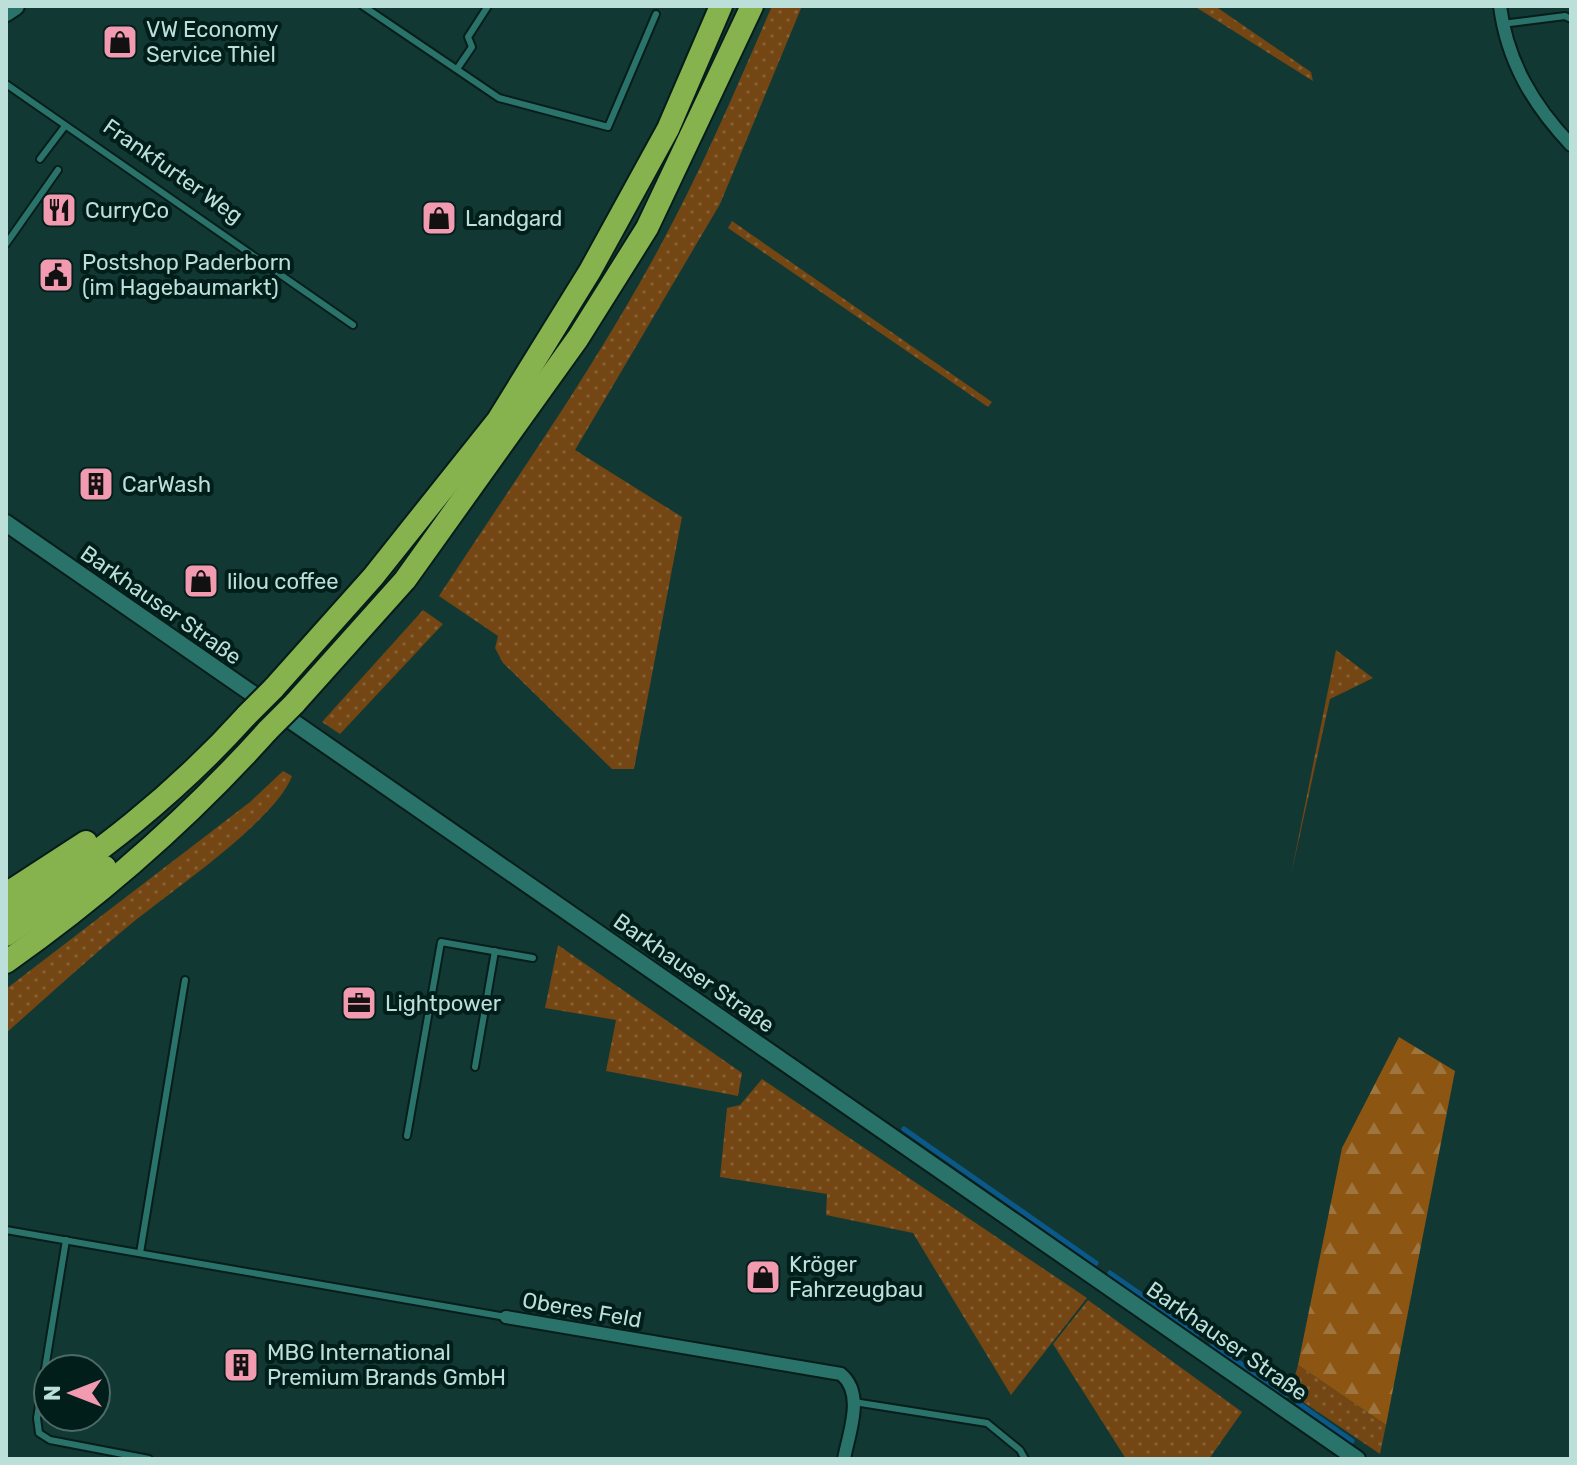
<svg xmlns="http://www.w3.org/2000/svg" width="1577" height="1465" font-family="Rubik,sans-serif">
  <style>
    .grass { fill: url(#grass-dots) }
    .forest { fill: url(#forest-firs) }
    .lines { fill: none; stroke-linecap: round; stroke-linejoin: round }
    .stream { stroke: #0b598a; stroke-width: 5 }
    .service-casing { stroke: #071d1a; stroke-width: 10 }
    .minor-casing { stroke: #071d1a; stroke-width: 16 }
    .tertiary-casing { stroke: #071d1a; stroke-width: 20 }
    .secondary-casing { stroke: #071d1a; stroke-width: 22 }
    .trunk-casing { stroke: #071d1a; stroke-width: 26 }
    .service { stroke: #2a736a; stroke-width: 6 }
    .minor { stroke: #2a736a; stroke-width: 12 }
    .tertiary { stroke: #2a736a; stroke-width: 16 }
    .secondary { stroke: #2a736a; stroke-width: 18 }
    .trunk { stroke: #87b34f; stroke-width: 22 }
    .trunk-bridge-casing { stroke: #071d1a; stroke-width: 26; stroke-linecap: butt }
    .trunk-bridge { stroke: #87b34f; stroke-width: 22 }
    .labels { text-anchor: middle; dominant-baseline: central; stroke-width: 8; stroke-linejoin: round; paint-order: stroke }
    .poi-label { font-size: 22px; fill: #bddfd9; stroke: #011e1b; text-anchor: start }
    .street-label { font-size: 22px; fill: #bddfd9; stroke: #011e1b }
  </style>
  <defs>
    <pattern id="grass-dots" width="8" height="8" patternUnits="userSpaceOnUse" patternTransform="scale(2)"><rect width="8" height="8" fill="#734613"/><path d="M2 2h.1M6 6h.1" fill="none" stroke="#856035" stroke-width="1.8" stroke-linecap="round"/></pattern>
    <pattern id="forest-firs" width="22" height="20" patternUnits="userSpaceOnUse" patternTransform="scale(2)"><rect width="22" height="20" fill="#8c5512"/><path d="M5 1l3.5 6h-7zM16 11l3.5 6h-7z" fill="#9f753f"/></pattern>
  </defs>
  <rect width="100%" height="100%" fill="#123833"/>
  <!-- grass -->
  <g class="grass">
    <path d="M772 6H802L720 204 575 450 682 517 634 769H612L503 663 495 648 498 636 439 596C516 478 599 362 665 237 705 162 738 84 772 6Z"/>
    <polygon points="1194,6 1215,6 1311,72 1313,81"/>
    <polygon points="732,221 992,402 988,407 728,228"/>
    <polygon points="423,610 443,624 340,734 322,722"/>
    <polygon points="1336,650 1373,678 1330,699 1291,875"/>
    <path d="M283 771 292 776C275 822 166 894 126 928 85 962 46 998 6 1033V989L250 802Z"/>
    <polygon points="558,945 742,1073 738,1096 606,1071 616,1020 545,1008"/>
    <polygon points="762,1079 1087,1298 1011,1395 913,1233 826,1215 827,1194 720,1177 727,1108 740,1105"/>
    <polygon points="1088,1300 1242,1412 1209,1459 1126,1459 1053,1344"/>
    <polygon points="1298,1365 1386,1425 1380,1454 1290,1393"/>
  </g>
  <!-- forest -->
  <polygon class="forest" points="1399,1037 1455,1071 1386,1425 1298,1365 1342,1148"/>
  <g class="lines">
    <!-- stream -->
    <g class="stream">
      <polyline points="904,1129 1096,1263"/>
      <polyline points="1110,1273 1198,1334"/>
      <polyline points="1212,1344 1286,1395"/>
      <polyline points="1298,1403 1352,1441"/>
    </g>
    <defs>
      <g id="service">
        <polyline points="363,6 499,98 608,127 656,14"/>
        <polyline points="1502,24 1565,16 1571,19"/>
        <polyline points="457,69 472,47 468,37 488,6"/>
        <polyline points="6,84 353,325"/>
        <polyline points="40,159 65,126"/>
        <polyline points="6,244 58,170"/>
        <polyline points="475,1067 495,951"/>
        <polyline points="407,1136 441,942 533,958"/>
        <polyline points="6,1230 506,1317"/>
        <polyline points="66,1240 37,1418 39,1433 50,1440 149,1459"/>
        <polyline points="140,1253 185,980"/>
        <polyline points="854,1402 987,1423 1020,1450 1025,1459"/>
      </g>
      <g id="minor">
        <path d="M1500 6C1507 61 1533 105 1571 145"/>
        <path d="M506 1317 841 1374C865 1394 849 1432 844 1459"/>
      </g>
      <polyline id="tertiary" points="6,523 1357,1459"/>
      <polyline id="secondary" points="6,12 15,6"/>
      <g id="trunk">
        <polyline points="273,689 373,577 498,420 590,271 668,129 721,6"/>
        <polyline points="294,704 405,580 578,338 647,228 752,6"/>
        <polyline points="6,894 86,842"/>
        <path d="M6 915C97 855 174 796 247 715"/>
        <polyline points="6,935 105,867"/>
        <path d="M6 962C101 895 190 817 268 730"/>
      </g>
    </defs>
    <!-- service casing -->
    <use href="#service" class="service-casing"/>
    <!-- minor casing -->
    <use href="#minor" class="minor-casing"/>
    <!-- tertiary casing -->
    <use href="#tertiary" class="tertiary-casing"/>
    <!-- secondary casing -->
    <use href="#secondary" class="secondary-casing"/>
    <!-- trunk casing -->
    <use href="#trunk" class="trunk-casing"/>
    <!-- service -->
    <use href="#service" class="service"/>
    <!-- minor -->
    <use href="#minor" class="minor"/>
    <!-- tertiary -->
    <use href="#tertiary" class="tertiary"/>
    <!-- secondary -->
    <use href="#secondary" class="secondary"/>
    <!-- trunk -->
    <use href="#trunk" class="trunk"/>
    <defs>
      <g id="trunk-bridge">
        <polyline points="247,715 273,689"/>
        <polyline points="268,730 294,704"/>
      </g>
    </defs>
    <!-- trunk-bridge casing -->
    <use href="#trunk-bridge" class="trunk-bridge-casing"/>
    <!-- trunk-bridge -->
    <use href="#trunk-bridge" class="trunk-bridge"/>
  </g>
  <!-- icons -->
  <defs>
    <symbol id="shop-square" viewBox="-11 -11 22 22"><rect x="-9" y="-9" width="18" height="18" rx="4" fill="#f29aaf" stroke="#011e1b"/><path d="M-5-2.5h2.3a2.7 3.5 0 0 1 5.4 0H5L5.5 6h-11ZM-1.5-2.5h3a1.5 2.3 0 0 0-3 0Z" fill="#111"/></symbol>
    <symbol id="restaurant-square" viewBox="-11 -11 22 22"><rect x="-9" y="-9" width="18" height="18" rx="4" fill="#f29aaf" stroke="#011e1b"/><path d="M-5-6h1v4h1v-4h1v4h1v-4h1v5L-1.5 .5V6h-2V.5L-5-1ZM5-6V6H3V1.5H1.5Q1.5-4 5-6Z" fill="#111"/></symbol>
    <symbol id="civic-square" viewBox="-11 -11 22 22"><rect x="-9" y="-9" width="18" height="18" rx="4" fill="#f29aaf" stroke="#011e1b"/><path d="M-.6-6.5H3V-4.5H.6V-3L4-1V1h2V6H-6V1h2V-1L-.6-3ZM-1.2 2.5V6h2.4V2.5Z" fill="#111"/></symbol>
    <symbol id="building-square" viewBox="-11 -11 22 22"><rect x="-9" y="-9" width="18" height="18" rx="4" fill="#f29aaf" stroke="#011e1b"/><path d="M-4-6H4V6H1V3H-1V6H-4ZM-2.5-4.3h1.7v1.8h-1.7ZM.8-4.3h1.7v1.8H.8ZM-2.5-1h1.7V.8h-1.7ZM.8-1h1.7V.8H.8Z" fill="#111"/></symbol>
    <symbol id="office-square" viewBox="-11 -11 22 22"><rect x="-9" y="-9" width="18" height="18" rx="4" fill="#f29aaf" stroke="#011e1b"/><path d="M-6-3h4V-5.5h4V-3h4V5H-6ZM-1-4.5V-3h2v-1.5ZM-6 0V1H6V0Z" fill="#111"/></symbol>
  </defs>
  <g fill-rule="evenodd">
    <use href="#shop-square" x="100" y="22" width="40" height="40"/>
    <use href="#restaurant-square" x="39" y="190" width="40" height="40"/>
    <use href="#shop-square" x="419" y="198" width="40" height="40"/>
    <use href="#civic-square" x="36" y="255" width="40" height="40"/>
    <use href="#building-square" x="76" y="464" width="40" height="40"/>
    <use href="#shop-square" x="181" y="561" width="40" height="40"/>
    <use href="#office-square" x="339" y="983" width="40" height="40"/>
    <use href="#shop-square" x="743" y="1257" width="40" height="40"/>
    <use href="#building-square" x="221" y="1345" width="40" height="40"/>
  </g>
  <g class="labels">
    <!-- poi labels -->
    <g class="poi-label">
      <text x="146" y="29">VW Economy<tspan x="146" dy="25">Service Thiel</tspan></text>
      <text x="85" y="210">CurryCo</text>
      <text x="465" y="218">Landgard</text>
      <text x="82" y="262">Postshop Paderborn<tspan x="82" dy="25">(im Hagebaumarkt)</tspan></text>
      <text x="122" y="484">CarWash</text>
      <text x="227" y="581">lilou coffee</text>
      <text x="385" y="1003">Lightpower</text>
      <text x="789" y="1264">Kröger<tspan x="789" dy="25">Fahrzeugbau</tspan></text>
      <text x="267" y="1352">MBG International<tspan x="267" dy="25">Premium Brands GmbH</tspan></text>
    </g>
    <!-- street labels -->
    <g class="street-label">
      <text transform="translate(173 171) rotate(35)">Frankfurter Weg</text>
      <text transform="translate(161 605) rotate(35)">Barkhauser Straße</text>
      <text transform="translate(694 973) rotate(35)">Barkhauser Straße</text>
      <text transform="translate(582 1310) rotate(10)">Oberes Feld</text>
      <text transform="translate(1227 1341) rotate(35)">Barkhauser Straße</text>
    </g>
  </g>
  <!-- border -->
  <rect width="1577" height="1465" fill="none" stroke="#bddfd9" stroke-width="16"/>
  <!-- north arrow -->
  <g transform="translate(72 1393) rotate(270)"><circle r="38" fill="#011e1b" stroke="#4c6b67" stroke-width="2"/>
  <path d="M0-6L14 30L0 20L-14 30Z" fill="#f29aaf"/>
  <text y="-12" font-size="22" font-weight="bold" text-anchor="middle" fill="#bddfd9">N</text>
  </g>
</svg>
